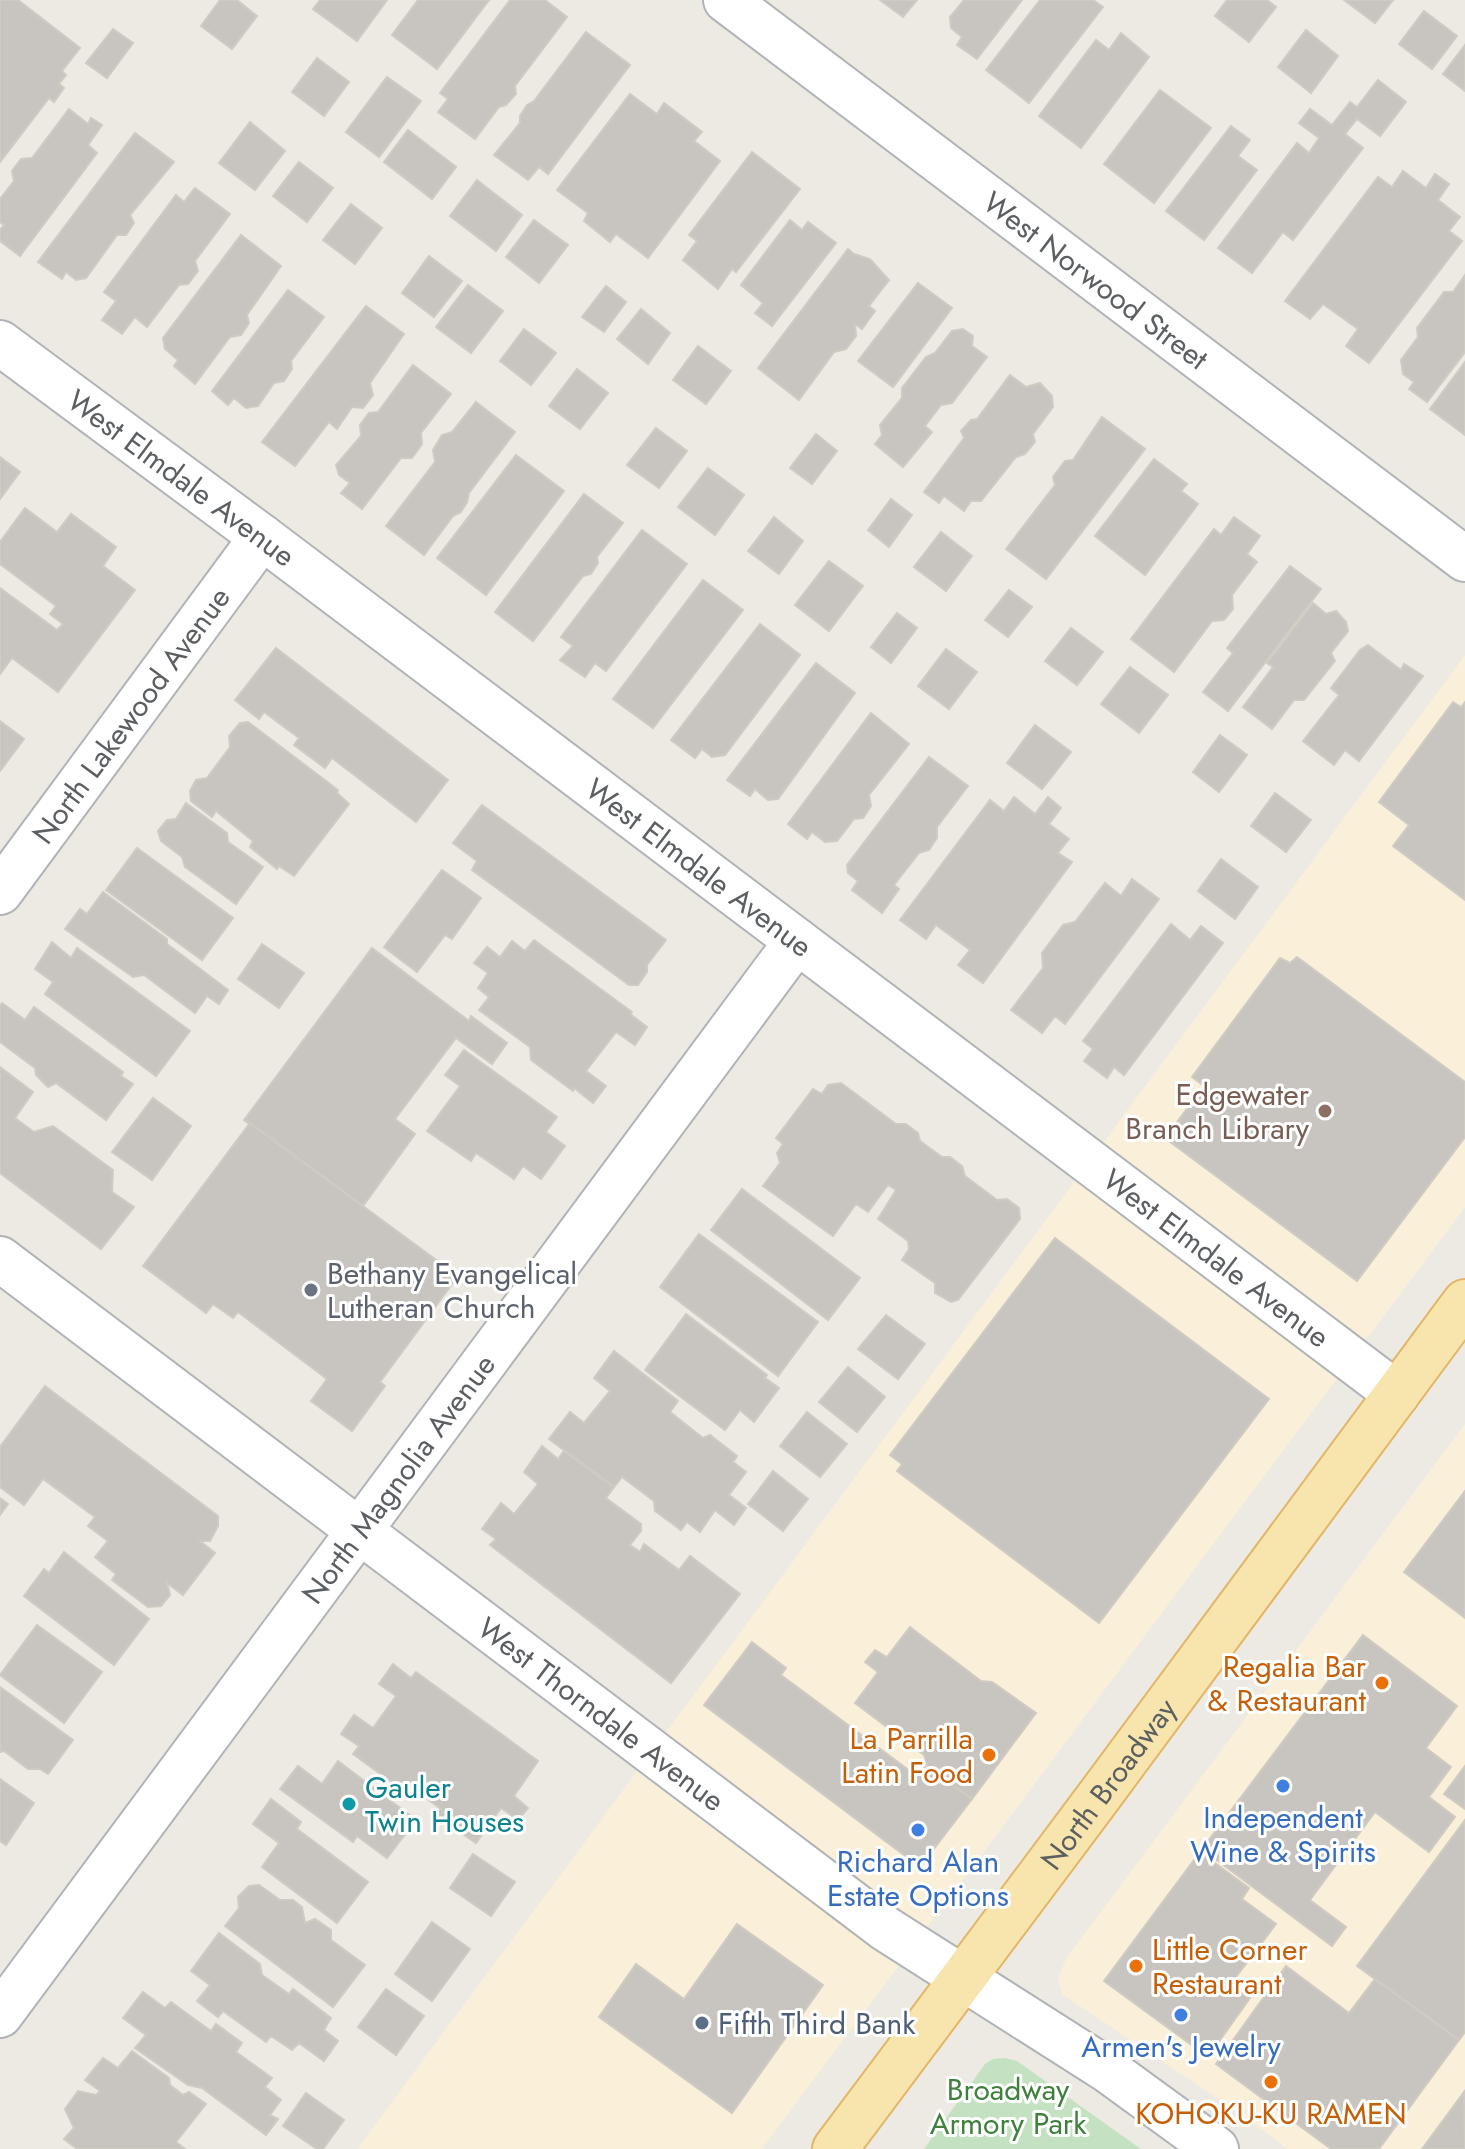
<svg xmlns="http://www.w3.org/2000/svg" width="1465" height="2149" font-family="Jost,sans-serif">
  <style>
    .commercial { fill: #faf0da }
    .green { fill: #c4e2c2 }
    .building { fill: #c8c5c0; stroke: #d0cbc2; stroke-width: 2 }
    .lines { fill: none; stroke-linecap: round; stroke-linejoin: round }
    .minor-casing { stroke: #b0b4b7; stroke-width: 48 }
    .major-casing { stroke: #e3b665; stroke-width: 48 }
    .minor { stroke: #fff; stroke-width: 44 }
    .major { stroke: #f7e5ad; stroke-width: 44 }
    .education-dot { fill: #8d6e63; stroke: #fff; stroke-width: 3 }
    .worship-dot { fill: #6b7280; stroke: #fff; stroke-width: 3 }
    .food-dot { fill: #e8710a; stroke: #fff; stroke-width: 3 }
    .shop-dot { fill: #3f7fe0; stroke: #fff; stroke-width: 3 }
    .culture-dot { fill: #0f9aa8; stroke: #fff; stroke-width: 3 }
    .service-dot { fill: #5c6f8a; stroke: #fff; stroke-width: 3 }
    .labels { text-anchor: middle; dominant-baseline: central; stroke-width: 6; stroke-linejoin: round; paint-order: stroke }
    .street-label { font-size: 30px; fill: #5b5f62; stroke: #fff }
    .education-label { font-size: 30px; fill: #785e54; stroke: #fff; text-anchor: end }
    .worship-label { font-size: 30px; fill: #5b616d; stroke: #fff; text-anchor: start }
    .food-label { font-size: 30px; fill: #c56008; stroke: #fff; text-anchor: end }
    .culture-label { font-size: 30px; fill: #0d838f; stroke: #fff; text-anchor: start }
    .shop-label { font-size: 30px; fill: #366cbe; stroke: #fff }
    .service-label { font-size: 30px; fill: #4e5e75; stroke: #fff; text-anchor: start }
    .park-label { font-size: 30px; fill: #3f803d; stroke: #fff }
  </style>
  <rect width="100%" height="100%" fill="#eceae3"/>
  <!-- commercial -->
  <g class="commercial">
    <polygon points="1465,655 1465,1207 762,2149 357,2149"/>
    <polygon points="1465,1424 1465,2149 1288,2149 1229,2106 1062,1994 1058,1978 1067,1957"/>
  </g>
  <!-- green -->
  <polygon class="green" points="1005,2058 1017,2061 1141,2149 924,2149 985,2064 993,2059"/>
  <!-- building -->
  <g class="building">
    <polygon points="0,0 18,0 80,48 62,71 66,75 59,84 64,88 54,102 49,98 0,162"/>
    <polygon points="220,0 237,0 257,16 232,49 201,26"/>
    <polygon points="320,0 387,0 357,41 313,9"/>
    <polygon points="418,0 489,0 437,69 392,35"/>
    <polygon points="510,0 545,0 567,17 515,86 516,94 506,105 499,107 475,139 438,112 448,99 440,93"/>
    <polygon points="880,0 917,0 903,17"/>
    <polygon points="964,0 1022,0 977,59 957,45 962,37 951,28 950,17"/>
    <polygon points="1040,0 1093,0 1103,7 1029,103 986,70"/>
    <polygon points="1227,0 1267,0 1276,7 1249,42 1215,16"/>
    <polygon points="1344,0 1393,0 1375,23"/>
    <polygon points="1424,11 1457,36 1432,69 1399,44"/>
    <polygon points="113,29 133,43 107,78 86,63"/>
    <polygon points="1306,30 1338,56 1311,93 1278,67"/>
    <polygon points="586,32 630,65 548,174 539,167 528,180 494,155 520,123 520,116 527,105 534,101"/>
    <polygon points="1121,33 1149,57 1081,148 1039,116 1096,40 1109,50"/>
    <polygon points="1465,45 1465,91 1443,74"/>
    <polygon points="317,58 349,82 324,116 292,92"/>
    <polygon points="387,77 421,101 379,157 346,132"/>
    <polygon points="1378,80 1406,102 1380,136 1357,119 1345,134 1363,148 1293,240 1283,232 1252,273 1218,248 1297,143 1309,153 1319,138 1299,123 1310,109 1332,125 1350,102 1357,107"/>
    <polygon points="1160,90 1211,128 1154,203 1104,164"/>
    <polygon points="630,94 657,114 664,103 702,132 694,141 720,161 648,258 616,234 610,242 584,221 588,213 557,190"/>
    <polygon points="69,109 88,124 91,118 102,125 88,145 97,153 20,256 0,241 0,230 4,225 0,222 0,199 14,181 12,171 21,159 32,158"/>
    <polygon points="250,122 285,151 255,190 219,163"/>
    <polygon points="1231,126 1250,140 1238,156 1257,170 1204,240 1166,211"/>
    <polygon points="408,130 456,167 432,199 384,162"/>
    <polygon points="135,133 174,162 130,215 134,223 126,235 117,235 86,278 76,280 66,272 62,279 38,262"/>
    <polygon points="752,152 800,189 736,272 732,269 718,289 683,260 697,241 689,235"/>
    <polygon points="299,162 333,188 307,222 273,196"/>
    <polygon points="1403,171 1426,188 1435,174 1449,184 1438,200 1460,217 1449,231 1462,241 1369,363 1346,346 1358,329 1323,304 1310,319 1285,301 1378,177 1392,187"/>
    <polygon points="477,180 522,215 496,251 450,216"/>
    <polygon points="195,188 230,214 195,261 198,271 188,284 179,285 147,327 135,317 122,334 102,320 116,301 104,292 176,195 184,202"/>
    <polygon points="351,204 382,228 355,264 323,240"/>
    <polygon points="534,220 568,245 539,283 506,257"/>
    <polygon points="790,220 802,230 808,222 836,243 772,326 755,313 763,303 741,285"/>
    <polygon points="241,235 281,266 247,315 249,323 241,335 230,337 195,384 174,366 178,360 165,349 163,338"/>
    <polygon points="848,249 854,254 870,259 889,280 869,306 875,311 862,329 855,324 856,336 846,349 834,352 799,400 758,368"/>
    <polygon points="429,256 462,281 434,317 402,293"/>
    <polygon points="1465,275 1465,352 1427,402 1409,389 1414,382 1403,374 1401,360 1418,337 1417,328 1444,292 1453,292"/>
    <polygon points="918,283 952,308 893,387 858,361"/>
    <polygon points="468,285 503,311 471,353 436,327"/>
    <polygon points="606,286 626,302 604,332 582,317"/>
    <polygon points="288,290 324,317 291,361 292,369 284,381 274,383 258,406 246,408 234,398 228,405 212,391"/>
    <polygon points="366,306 404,334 370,383 373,395 363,408 352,407 337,429 329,422 295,466 262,442"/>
    <polygon points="641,309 670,333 648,364 617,339"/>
    <polygon points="524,329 556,353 531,385 500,361"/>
    <polygon points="963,329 973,336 972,346 987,357 952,403 941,405 925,426 932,432 903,467 875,444 882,435 880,425 902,398 902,388 926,357 935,353 952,331"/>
    <polygon points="698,346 731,371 706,404 673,380"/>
    <polygon points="1465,362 1465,435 1430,409"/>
    <polygon points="413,365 451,394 421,433 422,444 412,458 401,458 362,509 341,493 350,483 339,475 336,465 361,436 360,425 369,413 378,412"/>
    <polygon points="577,369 608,393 580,429 549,406"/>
    <polygon points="1010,375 1026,387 1040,383 1052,396 1053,407 1033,434 1035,442 1025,454 1016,457 981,501 971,501 964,511 944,496 939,503 924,492 964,438 961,431 971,420 977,419"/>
    <polygon points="476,402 515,432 469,493 467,502 461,512 453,516 424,555 386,526 435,462 433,450 442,435 452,432"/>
    <polygon points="1102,417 1145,449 1046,579 1006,549 1055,485 1053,477 1065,461 1073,460"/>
    <polygon points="656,428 687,451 659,488 627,465"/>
    <polygon points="816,434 837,451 812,484 790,468"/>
    <polygon points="516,455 564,491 486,595 437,558"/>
    <polygon points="0,457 20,472 0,499"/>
    <polygon points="1154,459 1187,484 1181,491 1198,504 1145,575 1095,536"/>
    <polygon points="708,468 744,495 715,535 678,507"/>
    <polygon points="584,494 623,523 597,557 598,563 591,574 583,576 533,641 495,612"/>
    <polygon points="891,499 912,515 889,547 868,530"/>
    <polygon points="25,508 57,532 71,514 116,547 103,566 135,590 58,692 12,658 0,674 0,588 57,630 63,624 50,614 56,606 0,564 0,542"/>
    <polygon points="774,517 803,541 779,574 748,551"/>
    <polygon points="1234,517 1260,536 1247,554 1257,562 1232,595 1233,609 1224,620 1212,621 1174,672 1131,639 1214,529 1221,535"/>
    <polygon points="642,530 687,564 606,671 595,663 585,677 560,660 573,646 561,637"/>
    <polygon points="941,532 972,556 946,591 914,567"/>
    <polygon points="829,561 863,586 829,631 795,605"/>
    <polygon points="1290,566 1321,589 1228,711 1203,692 1233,653 1227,648"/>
    <polygon points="703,580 743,610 653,728 613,699"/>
    <polygon points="1009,590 1032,607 1008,637 985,620"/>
    <polygon points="1313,603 1326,614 1336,611 1346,622 1348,631 1331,653 1335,661 1304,700 1294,700 1272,729 1243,707 1273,667 1267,663"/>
    <polygon points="897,613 917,628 891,663 871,647"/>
    <polygon points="760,624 800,655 725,755 712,757 702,749 695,758 671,740"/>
    <polygon points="1071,628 1103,652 1077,685 1045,661"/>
    <polygon points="1368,645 1401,670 1404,664 1423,676 1359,761 1345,750 1334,765 1303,741 1339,695 1331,688 1360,650"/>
    <polygon points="276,648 448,780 416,822 332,758 325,768 294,745 299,738 264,712 259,719 235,700"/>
    <polygon points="946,649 977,672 949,709 918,686"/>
    <polygon points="816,663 855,693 778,799 768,800 755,789 750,796 727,780"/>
    <polygon points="1130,667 1168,695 1139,733 1101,704"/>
    <polygon points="1453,702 1461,707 1465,702 1465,900 1393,846 1409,825 1379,802"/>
    <polygon points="871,713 909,744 869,795 871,806 863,818 854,819 837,841 825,842 812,832 807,839 788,824"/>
    <polygon points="0,721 24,739 0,771"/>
    <polygon points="248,722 338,790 337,793 349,804 294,876 279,866 277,869 250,847 253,841 216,811 212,817 191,801 190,791 196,780 207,778 230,747 229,736 240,723"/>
    <polygon points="1035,725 1071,752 1042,789 1007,763"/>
    <polygon points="1220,735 1247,755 1219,792 1193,772"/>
    <polygon points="929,757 968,786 937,827 937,838 929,850 919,853 894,885 899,889 882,913 852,890 858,881 848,873 847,865"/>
    <polygon points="1275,793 1311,820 1286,852 1251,826"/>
    <polygon points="1014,797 1035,814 1048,797 1061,808 1049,824 1069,839 1058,853 1072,862 983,983 958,965 970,950 936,925 926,939 900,920 990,800 1004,811"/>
    <polygon points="186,803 227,833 228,842 263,867 236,904 185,867 182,857 161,841 158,831 167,820 176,819"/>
    <polygon points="482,805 666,940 647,965 647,972 638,985 629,985 472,870 477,861 453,843"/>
    <polygon points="137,848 233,918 202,960 106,890"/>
    <polygon points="1221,859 1258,887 1235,919 1198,891"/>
    <polygon points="442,870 481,898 452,939 445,935 417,972 384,947"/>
    <polygon points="1132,879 1159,899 1065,1024 1055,1016 1042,1033 1011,1010 1043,968 1042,953 1063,925 1075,922 1105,883 1121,896"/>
    <polygon points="103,892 167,939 167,944 228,990 219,1004 207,996 195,1013 144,975 133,977 65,929 80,909 87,914"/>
    <polygon points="1171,924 1190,940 1201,926 1223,943 1124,1075 1114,1067 1107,1078 1084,1061 1093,1049 1083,1041"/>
    <polygon points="534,940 632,1012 630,1014 647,1027 635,1045 616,1032 586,1071 606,1086 593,1103 574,1088 573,1091 531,1060 530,1047 479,1010 489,997 478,988 488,973 474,963 487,947 500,957 512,941 525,951"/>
    <polygon points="52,942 71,958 77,948 190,1031 156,1076 45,994 53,982 35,969"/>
    <polygon points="262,944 304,973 279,1008 238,979"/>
    <polygon points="372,948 469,1021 471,1016 507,1043 492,1064 456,1038 395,1119 415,1134 363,1206 244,1120"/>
    <polygon points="1297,957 1465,1082 1465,1137 1357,1281 1165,1138 1204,1086 1192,1077 1280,958 1290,963"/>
    <polygon points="2,1003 25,1020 34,1007 123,1072 121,1076 133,1084 106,1120 56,1083 48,1087 36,1075 35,1068 0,1042 0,1006"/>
    <polygon points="464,1050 557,1117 546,1132 565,1146 541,1179 523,1166 514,1179 476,1153 471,1161 427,1131 460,1086 445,1075"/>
    <polygon points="0,1067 33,1092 15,1118 34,1132 53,1126 113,1170 112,1192 134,1207 101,1249 0,1173"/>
    <polygon points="841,1083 896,1124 906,1124 918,1133 920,1141 942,1157 950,1157 962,1166 965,1176 997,1200 1007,1199 1019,1208 1020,1219 958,1300 951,1302 935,1293 935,1283 902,1260 909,1249 908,1241 878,1219 896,1190 888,1185 868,1212 856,1204 833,1236 763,1186 780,1163 777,1153 783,1144 776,1138 813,1089 822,1094 828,1085"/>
    <polygon points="153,1098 191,1126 152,1180 112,1152"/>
    <polygon points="250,1123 458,1276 380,1382 385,1386 352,1431 311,1401 327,1379 238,1312 233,1318 213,1304 206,1313 143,1266"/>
    <polygon points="742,1189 860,1278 828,1320 711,1230"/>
    <polygon points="699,1234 818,1322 778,1376 660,1287"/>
    <polygon points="1055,1238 1269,1399 1099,1623 897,1471 902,1464 890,1455"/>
    <polygon points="686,1314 767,1375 765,1378 779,1388 754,1422 740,1410 725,1430 645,1370"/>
    <polygon points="886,1315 925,1344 898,1379 858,1349"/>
    <polygon points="614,1351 678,1401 670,1412 703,1438 710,1435 737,1456 733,1462 746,1472 729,1495 746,1508 734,1525 715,1510 700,1532 687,1522 681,1530 655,1511 654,1501 622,1477 614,1487 549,1439 570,1412 584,1423 610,1391 594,1378"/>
    <polygon points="848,1367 885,1397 857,1432 819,1402"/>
    <polygon points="45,1386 218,1516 218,1526 210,1541 200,1541 215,1553 183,1595 167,1583 170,1595 161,1606 148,1607 112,1580 116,1574 95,1557 108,1541 88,1526 95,1517 43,1479 24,1505 0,1487 0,1447"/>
    <polygon points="807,1412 847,1444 820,1477 780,1446"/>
    <polygon points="542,1446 558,1459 564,1451 614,1487 606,1498 641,1524 641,1531 630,1545 640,1552 644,1544 679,1570 690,1556 740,1594 671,1683 490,1545 496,1539 482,1529 501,1503 514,1514 538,1484 524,1472"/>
    <polygon points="773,1471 808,1499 783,1531 748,1504"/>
    <polygon points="1465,1491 1465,1618 1404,1572"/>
    <polygon points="0,1498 8,1504 0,1515"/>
    <polygon points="64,1552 149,1619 114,1665 24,1596 44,1569 49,1573"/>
    <polygon points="37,1625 102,1672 64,1723 0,1675"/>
    <polygon points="910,1627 981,1681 992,1682 1036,1713 972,1799 928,1768 924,1755 855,1703 878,1672 865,1662 875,1650 887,1657"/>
    <polygon points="1363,1635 1457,1706 1426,1748 1451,1767 1429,1797 1455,1817 1429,1852 1375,1812 1310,1900 1346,1927 1332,1946 1202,1849"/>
    <polygon points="752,1642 786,1668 781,1675 910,1771 918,1761 972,1799 920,1867 704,1705"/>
    <polygon points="393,1664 411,1678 416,1672 538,1761 514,1796 528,1808 518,1820 501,1808 476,1843 436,1815 441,1809 408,1785 397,1786 353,1754 359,1746 341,1734 354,1715 373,1728 396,1696 379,1684"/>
    <polygon points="0,1687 73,1740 48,1774 40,1769 28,1769 4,1751 0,1752"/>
    <polygon points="338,1761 416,1820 387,1858 357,1836 353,1842 280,1789 298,1766 322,1784"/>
    <polygon points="1465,1766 1465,1809 1444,1794"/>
    <polygon points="0,1779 34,1803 6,1845 0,1841"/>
    <polygon points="271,1799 301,1822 297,1829 368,1882 337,1923 262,1867 279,1843 253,1824"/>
    <polygon points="1465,1820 1465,2032 1459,2040 1357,1966"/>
    <polygon points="1200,1852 1249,1888 1242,1899 1276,1924 1230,1985 1250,1998 1208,2057 1104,1981"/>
    <polygon points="473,1854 515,1882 491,1916 450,1888"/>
    <polygon points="259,1885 280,1900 293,1900 302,1907 305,1923 315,1919 331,1930 331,1940 365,1965 333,2007 225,1926 239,1908 238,1897 249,1886"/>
    <polygon points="432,1922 470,1949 432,2001 395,1974"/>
    <polygon points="737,1924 823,1985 732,2113 599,2017 636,1964 684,1999"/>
    <polygon points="219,1933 260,1964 262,1975 289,1994 293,1989 331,2018 324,2030 338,2041 324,2061 299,2043 292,2050 271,2036 266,2042 223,2011 218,2017 197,2001 210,1985 191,1971"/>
    <polygon points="1286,1966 1349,2013 1375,1979 1459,2040 1379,2149 1331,2149 1216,2064"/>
    <polygon points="386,1989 424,2016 396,2055 358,2027"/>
    <polygon points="143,1992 165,2008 171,2002 211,2031 216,2024 242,2043 236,2052 272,2078 265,2087 281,2100 270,2115 278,2119 266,2135 202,2088 188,2085 135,2048 146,2035 123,2018"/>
    <polygon points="132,2051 169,2078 170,2085 183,2095 189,2092 206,2104 176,2142 185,2149 77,2149 64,2139 74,2128 65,2109 78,2091 96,2095 100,2091 85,2080 103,2058 118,2068"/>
    <polygon points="1464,2092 1465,2149 1422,2149"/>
    <polygon points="306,2093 344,2120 323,2149 317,2149 283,2126"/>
  </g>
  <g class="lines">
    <defs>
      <g id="minor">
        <path id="s1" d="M726 0 1465 559"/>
        <path id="s2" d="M0 343 262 537 1397 1394"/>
        <path id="s3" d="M0 892 262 537"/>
        <path id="s4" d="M0 1259 886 1929 1109 2071 1216 2149"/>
        <path id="s5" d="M0 2015 797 941"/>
      </g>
      <g id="major">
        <path id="s6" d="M835 2149 1094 1803 1465 1302"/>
      </g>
    </defs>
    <!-- minor casing -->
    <use href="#minor" class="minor-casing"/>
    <!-- major casing -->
    <use href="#major" class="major-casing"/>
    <!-- minor -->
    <use href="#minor" class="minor"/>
    <!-- major -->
    <use href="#major" class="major"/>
  </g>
  <!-- markers -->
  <circle class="education-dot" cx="1325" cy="1111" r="8"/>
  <circle class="worship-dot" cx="311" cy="1290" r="8"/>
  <g class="food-dot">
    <circle cx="1382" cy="1683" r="8"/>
    <circle cx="989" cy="1755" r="8"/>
    <circle cx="1136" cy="1966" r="8"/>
    <circle cx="1271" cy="2082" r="8"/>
  </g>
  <g class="shop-dot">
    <circle cx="1283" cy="1786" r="8"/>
    <circle cx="918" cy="1830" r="8"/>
    <circle cx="1181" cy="2015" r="8"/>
  </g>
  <circle class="culture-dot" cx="349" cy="1804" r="8"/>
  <circle class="service-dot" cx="702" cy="2023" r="8"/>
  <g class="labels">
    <!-- street labels -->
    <g class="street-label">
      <text stroke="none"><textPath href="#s1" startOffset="464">West Norwood Street</textPath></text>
      <text stroke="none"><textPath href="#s2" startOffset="226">West Elmdale Avenue</textPath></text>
      <text stroke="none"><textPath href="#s3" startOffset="220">North Lakewood Avenue</textPath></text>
      <text stroke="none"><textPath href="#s2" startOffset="874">West Elmdale Avenue</textPath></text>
      <text stroke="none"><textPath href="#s2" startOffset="1522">West Elmdale Avenue</textPath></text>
      <text stroke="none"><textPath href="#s5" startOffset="668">North Magnolia Avenue</textPath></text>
      <text stroke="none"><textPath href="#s4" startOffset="754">West Thorndale Avenue</textPath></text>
      <text stroke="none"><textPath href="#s6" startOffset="456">North Broadway</textPath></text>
    </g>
    <!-- education labels -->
    <g class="education-label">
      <text x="1309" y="1094">Edgewater<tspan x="1309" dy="34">Branch Library</tspan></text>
    </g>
    <!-- worship labels -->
    <g class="worship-label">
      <text x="327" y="1273">Bethany Evangelical<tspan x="327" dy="34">Lutheran Church</tspan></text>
    </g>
    <!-- food labels -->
    <g class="food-label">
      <text x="1366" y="1666">Regalia Bar<tspan x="1366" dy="34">&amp; Restaurant</tspan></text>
      <text x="973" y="1738">La Parrilla<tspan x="973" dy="34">Latin Food</tspan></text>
      <text x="1152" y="1949" text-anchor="start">Little Corner<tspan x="1152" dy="34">Restaurant</tspan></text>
      <text x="1271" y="2113" text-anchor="middle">KOHOKU-KU RAMEN</text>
    </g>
    <!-- culture labels -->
    <g class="culture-label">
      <text x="365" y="1787">Gauler<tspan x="365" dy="34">Twin Houses</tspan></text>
    </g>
    <!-- shop labels -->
    <g class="shop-label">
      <text x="1283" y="1817">Independent<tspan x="1283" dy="34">Wine &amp; Spirits</tspan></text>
      <text x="918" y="1861">Richard Alan<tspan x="918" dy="34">Estate Options</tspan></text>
      <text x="1181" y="2046">Armen's Jewelry</text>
    </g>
    <!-- service labels -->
    <g class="service-label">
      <text x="718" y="2023">Fifth Third Bank</text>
    </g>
    <!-- park labels -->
    <g class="park-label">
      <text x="1008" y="2089">Broadway<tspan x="1008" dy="34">Armory Park</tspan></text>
    </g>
  </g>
</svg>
